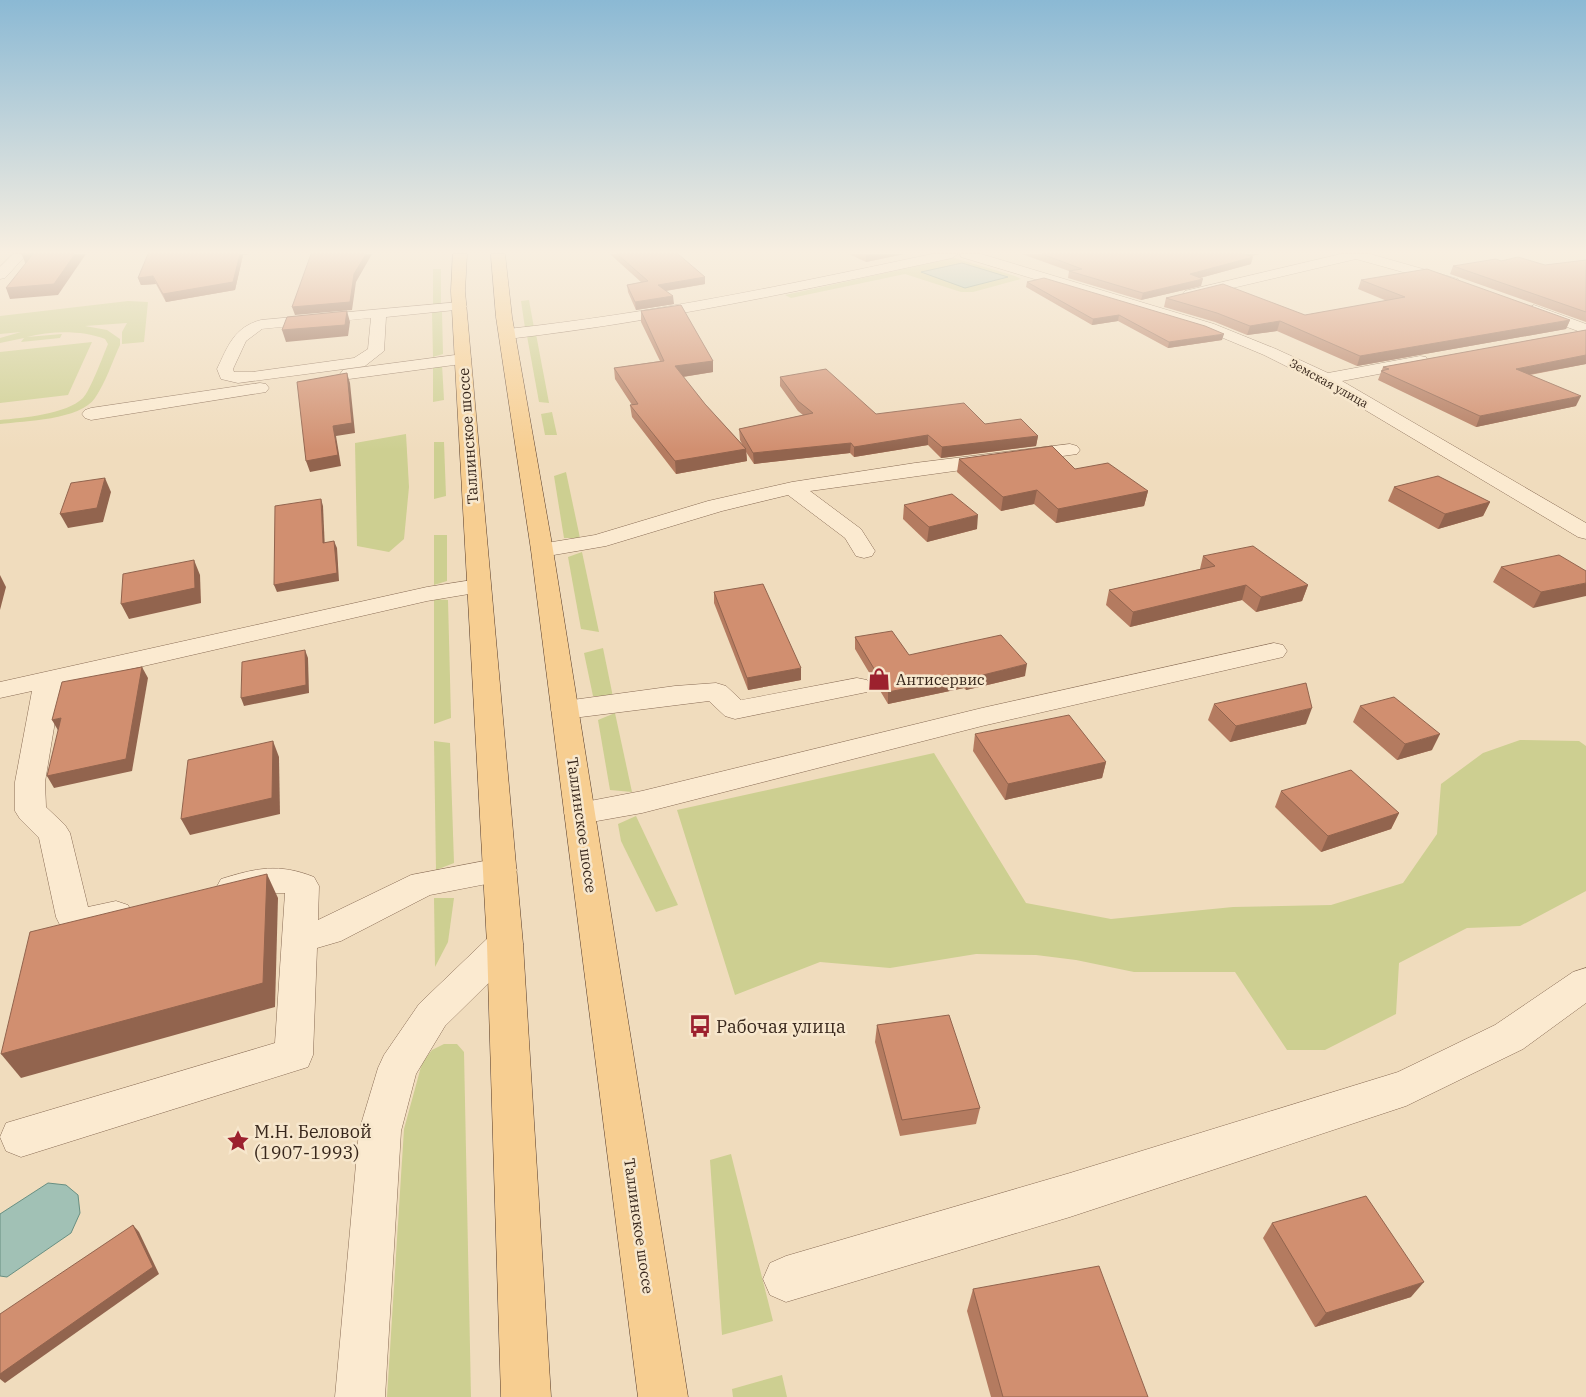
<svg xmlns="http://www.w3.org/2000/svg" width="1586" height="1397" font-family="'IBM Plex Serif',serif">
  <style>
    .green { fill: #cdcf91 }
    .water { fill: #a1c1b5; stroke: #688f82 }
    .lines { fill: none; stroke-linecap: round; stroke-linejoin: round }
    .minor-casing { stroke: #896c55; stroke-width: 1 }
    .major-casing { stroke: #563b2a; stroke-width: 1 }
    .minor { fill: #fbead0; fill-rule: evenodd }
    .major { fill: #f7ce91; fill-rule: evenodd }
    .wall { fill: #b47b60 }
    .shaded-wall { fill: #92644e }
    .building { fill: #d18f70; stroke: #92644e }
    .labels { text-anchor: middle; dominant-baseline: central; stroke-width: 5; stroke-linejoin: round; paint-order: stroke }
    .far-street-label { font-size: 12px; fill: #37261b; stroke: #f7e7cd }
    .street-label { font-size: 15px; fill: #37261b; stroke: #f7e7cd }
    .poi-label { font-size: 15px; fill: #37261b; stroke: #f7e7cd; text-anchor: start }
    .near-poi-label { font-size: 18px; fill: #37261b; stroke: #f7e7cd; text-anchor: start }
  </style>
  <rect width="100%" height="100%" fill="#f0dcbd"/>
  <!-- green -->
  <g class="green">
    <polygon points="954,258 1015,276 1021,279 973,292 961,292 905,274 791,298 785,295"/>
    <polygon points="433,269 441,269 441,304 433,305"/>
    <polygon points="529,300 534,328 525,328 521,301"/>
    <path d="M128 301 148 302 144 342 122 344V332L127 323 85 326 107 330 120 339V345C112 362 106 382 95 398 80 420 25 421 0 424V420C22 418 67 414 83 398 90 391 103 356 108 344L105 339C81 330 51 331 27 337L62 334 60 338 21 342 24 338 0 343V338L21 332 0 334V316Z"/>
    <polygon points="432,312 442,312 443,354 433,357"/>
    <polygon points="536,334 549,403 539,402 527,336"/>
    <polygon points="92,342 68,395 0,403 0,352"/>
    <polygon points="433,364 442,364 444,400 433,402"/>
    <polygon points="552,412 557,435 545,435 541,414"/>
    <polygon points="406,434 409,487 404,539 389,552 357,546 355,443"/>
    <polygon points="434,442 444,442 446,496 434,499"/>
    <polygon points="566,472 580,538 564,538 554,476"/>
    <polygon points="434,535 447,535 447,581 434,585"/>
    <polygon points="582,552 599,632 581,629 568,557"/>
    <polygon points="434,599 448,600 451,718 434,724"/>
    <polygon points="603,648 613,697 593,696 584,653"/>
    <polygon points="615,713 632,792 610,790 598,720"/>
    <polygon points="1520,740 1579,741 1586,746 1586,891 1520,926 1467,928 1399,963 1396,1014 1325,1050 1287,1050 1235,972 1134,972 1076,960 1036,955 976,954 890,968 820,962 735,995 677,810 934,753 1026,903 1111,919 1233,907 1331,905 1403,883 1437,834 1441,784 1483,753"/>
    <polygon points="434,741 450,743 454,863 436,870"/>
    <polygon points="636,816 678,905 656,912 621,841 618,824"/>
    <polygon points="434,898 454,898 448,942 435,967"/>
    <polygon points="444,1044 457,1044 464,1052 471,1397 387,1397 404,1129 422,1063 432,1050"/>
    <polygon points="731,1154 773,1321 722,1335 710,1160"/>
    <polygon points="782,1375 787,1397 733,1397 732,1389"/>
  </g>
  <!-- water -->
  <g class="water">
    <polygon points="962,263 1008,277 965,288 921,272"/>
    <polygon points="48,1183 66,1185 78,1195 80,1213 71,1233 7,1277 0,1276 0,1214"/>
  </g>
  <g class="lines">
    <defs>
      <g id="minor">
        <polygon points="13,254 27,254 5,278 0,279 0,267"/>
        <path d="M932 254H958L952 258C804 290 657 322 507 339L499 334 507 329C650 314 791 284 932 254Z"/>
        <polygon points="960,254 981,254 1214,324 1276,349 1328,373 1420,356 1426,357 1428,361 1426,365 1342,381 1586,523 1586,539 1578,537 1320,383 1264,355 1204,330 961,257"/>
        <polygon points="1341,254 1370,254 1458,279 1460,282 1453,286 1356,259 1190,298 1183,294 1185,291"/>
        <path d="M460 302 467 306 465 309 386 317 384 351 365 366 359 367 238 383 221 379 217 369C228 346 234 327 261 320ZM371 318 368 349 354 358 252 372H234L233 369 246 341 262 329Z"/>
        <polygon points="1534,305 1586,324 1586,334 1529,313 1526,310"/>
        <polygon points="463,354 469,355 471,359 469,363 349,379 343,378 340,374 343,370 349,369"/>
        <polygon points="260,383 266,384 269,388 266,392 91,420 85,418 82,414 85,410 91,408"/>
        <polygon points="1070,444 1077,446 1080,450 1077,454 810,491 861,529 875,551 872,556 864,558 856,556 845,538 788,495 722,511 606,546 542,557 534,555 531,550 534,545 595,535 708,501 792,482 915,463"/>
        <polygon points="479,579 487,581 491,586 487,591 427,601 61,685 45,782 46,807 65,825 70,833 88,907 116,901 128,905 133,915 128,925 83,936 61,927 56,917 39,838 20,819 15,811 15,782 32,691 0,698 0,682 427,587"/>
        <polygon points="1274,643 1283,645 1287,651 1283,657 982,726 642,813 580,824 569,821 564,813 569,805 642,791 982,708"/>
        <polygon points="857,678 867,680 871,686 867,692 735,719 725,716 709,701 565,719 555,716 551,710 555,704 565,701 675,686 716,683 726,686 741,700"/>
        <path d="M500 858 512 861 517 870 512 879 430 895 341 941 317 948 313 1055 308 1067 21 1157 6 1151 0 1137 6 1123 275 1043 285 893H268L233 901 221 897 216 888 221 879C256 868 279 863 314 877L319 886 318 920 411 875Z"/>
        <polygon points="505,930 518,934 523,944 518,954 445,1026 416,1074 401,1131 385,1397 335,1397 359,1131 378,1068 384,1055 419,1004 492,934"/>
        <polygon points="1586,968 1586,1003 1523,1049 1406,1106 1070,1217 786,1302 770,1295 763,1279 770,1263 786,1256 1070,1173 1398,1072 1495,1025 1573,972"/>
      </g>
      <g id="major">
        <polygon points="453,254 467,254 465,291 523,944 551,1397 501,1397 487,944 451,291"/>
        <polygon points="491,254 505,254 512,317 553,550 688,1397 638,1397 531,550 496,317"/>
      </g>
    </defs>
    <!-- minor casing -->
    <use href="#minor" class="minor-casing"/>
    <!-- major casing -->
    <use href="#major" class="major-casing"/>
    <!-- minor -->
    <use href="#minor" class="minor"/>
    <!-- major -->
    <use href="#major" class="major"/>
  </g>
  <!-- wall -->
  <g class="wall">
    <polygon points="610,254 678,254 705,277 705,284 666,291 674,304 636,310 628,292 627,285 641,282"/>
    <polygon points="849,254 904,254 866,262"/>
    <polygon points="1022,254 1260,254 1251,256 1251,264 1200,278 1201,286 1141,300 1068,278 1069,271"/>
    <polygon points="243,255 235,290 166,302 156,284 141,285 138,278"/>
    <polygon points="1586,260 1586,322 1450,274 1453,266 1501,261 1545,265"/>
    <polygon points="1361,280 1570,320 1566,329 1357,366 1277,331 1247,335 1215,322 1164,307 1166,298 1305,315 1387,301 1358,289"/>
    <polygon points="1027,282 1222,340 1168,348 1118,321 1092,325 1026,287"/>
    <polygon points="641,311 713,361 713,372 683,377 705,404 742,444 740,440 739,429 803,415 798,411 780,386 780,377 876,414 985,424 1038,436 1036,446 941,458 928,445 854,457 850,453 754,464 746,452 747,461 676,474 632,417 630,405 632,405 615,379 614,368 660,361 641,322"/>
    <polygon points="1586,330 1586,364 1530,375 1576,406 1476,427 1378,380 1383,367"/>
    <polygon points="959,459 1075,469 1148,491 1144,506 1056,523 1034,504 1001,511 957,472"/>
    <polygon points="1394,487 1490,502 1483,516 1438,529 1388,501"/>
    <polygon points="904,505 977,529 927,542 903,519"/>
    <polygon points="1203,556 1308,585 1302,601 1256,612 1242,600 1130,627 1106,605 1109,590 1200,569"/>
    <polygon points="1501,567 1586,571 1533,608 1493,582"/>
    <polygon points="714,592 801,680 748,690 714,603"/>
    <polygon points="855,637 909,655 1025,676 966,690 964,688 888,704 855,649"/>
    <polygon points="1214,704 1306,724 1230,742 1208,720"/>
    <polygon points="1360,706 1432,750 1397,760 1353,722"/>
    <polygon points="975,734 1106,762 1102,778 1005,800 973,751"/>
    <polygon points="1281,791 1399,813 1391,829 1321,852 1275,807"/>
    <polygon points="877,1025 980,1108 976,1124 900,1136 875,1042"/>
    <polygon points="1272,1223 1411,1297 1315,1327 1263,1238"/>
    <polygon points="973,1289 1148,1397 991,1397 967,1311"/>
  </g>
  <!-- shaded-wall -->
  <g class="shaded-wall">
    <polygon points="33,254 26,265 22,255"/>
    <polygon points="75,254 86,254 58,295 10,299 6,288"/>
    <polygon points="240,254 252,254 243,255 235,290 166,302 163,294"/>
    <polygon points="366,254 372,254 356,282 352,310 295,315 292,307"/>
    <polygon points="871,254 904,254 866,262 866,255"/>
    <polygon points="1238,254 1260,254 1237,259"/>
    <polygon points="1253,257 1251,264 1189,281 1190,274"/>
    <polygon points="153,276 156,284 141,285 138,278"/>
    <polygon points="705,277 705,284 658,292 658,285"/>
    <polygon points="1203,279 1201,286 1141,300 1143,293"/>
    <polygon points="673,296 674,304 636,310 635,302"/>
    <polygon points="347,311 350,322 348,336 286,342 282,330"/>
    <polygon points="1119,315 1118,321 1092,325 1093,319"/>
    <polygon points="1570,320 1566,329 1357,366 1360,356"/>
    <polygon points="1280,321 1277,331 1247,335 1250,326"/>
    <polygon points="1224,334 1222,340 1168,348 1169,342"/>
    <polygon points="1586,355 1586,364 1511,378 1516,369"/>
    <polygon points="713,361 713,372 675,378 675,366"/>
    <polygon points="347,373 350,383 355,433 336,436 341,466 310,472 306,461 333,426"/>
    <polygon points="1581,396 1576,406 1476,427 1480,416"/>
    <polygon points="928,435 928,445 854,457 854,447"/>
    <polygon points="1038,436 1036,446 941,458 942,447"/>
    <polygon points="851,443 850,453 754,464 753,453"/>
    <polygon points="746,449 747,461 676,474 675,461"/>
    <polygon points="105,478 111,492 103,522 68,528 60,514"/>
    <polygon points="1037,490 1034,504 1001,511 1003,497"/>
    <polygon points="1148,491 1144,506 1056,523 1058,509"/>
    <polygon points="321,499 323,506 325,550 323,543"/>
    <polygon points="1490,502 1483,516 1438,529 1445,514"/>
    <polygon points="978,515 977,529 927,542 929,527"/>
    <polygon points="334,541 337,548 339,581 277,592 274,585"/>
    <polygon points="194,560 200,575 201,603 129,619 121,604"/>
    <polygon points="0,575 6,587 0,610"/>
    <polygon points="1586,583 1586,596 1533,608 1541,592"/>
    <polygon points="1246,585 1242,600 1130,627 1133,612"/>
    <polygon points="1308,585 1302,601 1256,612 1261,597"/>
    <polygon points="305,650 308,658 309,693 244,706 241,698"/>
    <polygon points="1027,664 1025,676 966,690 967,679"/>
    <polygon points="142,667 148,678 132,771 54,788 47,776"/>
    <polygon points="801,668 801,680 748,690 747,678"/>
    <polygon points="966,677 964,688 888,704 888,692"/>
    <polygon points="1312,708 1306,724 1230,742 1236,726"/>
    <polygon points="61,718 59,732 52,720"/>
    <polygon points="1440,734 1432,750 1397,760 1405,744"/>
    <polygon points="273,741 279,757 280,814 190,835 181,819"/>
    <polygon points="1106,762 1102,778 1005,800 1008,784"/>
    <polygon points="1399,813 1391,829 1321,852 1328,836"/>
    <polygon points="267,874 278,898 275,1007 21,1078 1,1054"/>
    <polygon points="133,1225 139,1232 159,1274 5,1383 0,1379 0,1374"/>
    <polygon points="1424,1282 1411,1297 1315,1327 1326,1313"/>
  </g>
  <!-- building -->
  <g class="building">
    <polygon points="22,254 75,254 54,284 6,288 33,254 22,255"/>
    <polygon points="148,254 240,254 233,282 163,294 153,276 138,278"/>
    <polygon points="311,254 366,254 354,274 350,302 292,307"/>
    <polygon points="617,254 678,254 705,277 658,285 673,296 635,302 627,285 648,281"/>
    <polygon points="1042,254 1244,254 1253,257 1190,274 1203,279 1143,293 1069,271 1082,269"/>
    <polygon points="1518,257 1545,265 1586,260 1586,312 1453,266 1496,259 1501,261"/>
    <polygon points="1427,269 1570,320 1360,356 1280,321 1250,326 1217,313 1166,298 1223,284 1305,315 1405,297 1361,280"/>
    <polygon points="1044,278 1205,326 1224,334 1169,342 1119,315 1093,319 1027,282"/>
    <polygon points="681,305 713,361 675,366 705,404 746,449 675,461 630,405 638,404 614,368 664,361 641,311"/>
    <polygon points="347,311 345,325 282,330 287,317"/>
    <polygon points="1586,330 1586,355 1516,369 1581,396 1480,416 1381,371 1389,369 1383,367"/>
    <polygon points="826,369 876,414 964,403 985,424 1021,419 1038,436 942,447 928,435 854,447 851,443 753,453 739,429 813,413 798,401 780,377"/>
    <polygon points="347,373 352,423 333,426 338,455 306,461 297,382"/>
    <polygon points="1052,446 1075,469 1108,463 1148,491 1058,509 1037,490 1003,497 959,459"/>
    <polygon points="1438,476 1490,502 1445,514 1394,487"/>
    <polygon points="105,478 97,508 60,514 71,483"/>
    <polygon points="952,494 978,515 929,527 904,505"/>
    <polygon points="321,499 323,543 334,541 337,573 274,585 275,506"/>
    <polygon points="1253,546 1308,585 1261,597 1246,585 1133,612 1109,590 1215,566 1203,556"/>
    <polygon points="1559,555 1586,571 1586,583 1541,592 1501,567"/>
    <polygon points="194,560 195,588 121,604 123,574"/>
    <polygon points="763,584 801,668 747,678 714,592"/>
    <polygon points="892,631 909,655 1001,635 1027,664 967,679 966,677 888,692 855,637"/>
    <polygon points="305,650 306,685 241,698 242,662"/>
    <polygon points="142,667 126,759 47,776 61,718 52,720 62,682"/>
    <polygon points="1306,683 1312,708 1236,726 1214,704"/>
    <polygon points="1394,697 1440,734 1405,744 1360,706"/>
    <polygon points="1069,715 1106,762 1008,784 975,734"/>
    <polygon points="273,741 272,798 181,819 188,760"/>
    <polygon points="1351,770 1399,813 1328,836 1281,791"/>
    <polygon points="267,874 263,983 1,1054 30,932"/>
    <polygon points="949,1015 980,1108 902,1120 877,1025"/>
    <polygon points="1366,1196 1424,1282 1326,1313 1272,1223"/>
    <polygon points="133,1225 153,1267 0,1374 0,1314"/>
    <polygon points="1099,1266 1148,1397 1003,1397 973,1289"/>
  </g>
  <!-- sky -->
  <linearGradient id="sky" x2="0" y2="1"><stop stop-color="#8bb9d4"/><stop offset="0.56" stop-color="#f8efe1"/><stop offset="1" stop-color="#f8efe1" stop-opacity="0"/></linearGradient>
  <rect width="1586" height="450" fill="url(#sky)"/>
  <!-- icons -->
  <defs>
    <symbol id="shop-bare" viewBox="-9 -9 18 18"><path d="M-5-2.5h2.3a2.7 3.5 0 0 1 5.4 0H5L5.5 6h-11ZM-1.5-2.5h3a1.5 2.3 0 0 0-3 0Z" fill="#9c212e" stroke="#f7e7cd" stroke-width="2.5" paint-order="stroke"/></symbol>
    <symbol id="bus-bare" viewBox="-9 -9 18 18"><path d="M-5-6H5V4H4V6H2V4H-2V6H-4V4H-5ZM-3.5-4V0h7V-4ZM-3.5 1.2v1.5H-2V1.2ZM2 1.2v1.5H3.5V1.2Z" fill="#9c212e" stroke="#f7e7cd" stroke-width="2.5" paint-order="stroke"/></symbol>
    <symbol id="sight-bare" viewBox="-9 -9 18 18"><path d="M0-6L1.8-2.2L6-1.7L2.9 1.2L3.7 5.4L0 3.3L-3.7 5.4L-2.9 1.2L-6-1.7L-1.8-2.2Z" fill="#9c212e" stroke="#f7e7cd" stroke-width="2.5" paint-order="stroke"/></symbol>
  </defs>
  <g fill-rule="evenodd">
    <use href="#shop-bare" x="863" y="663" width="32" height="32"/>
    <use href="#bus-bare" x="684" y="1010" width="32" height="32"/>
    <use href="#sight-bare" x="222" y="1125" width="32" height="32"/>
  </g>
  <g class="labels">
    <!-- far-street labels -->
    <g class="far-street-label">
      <text transform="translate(1329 383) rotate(29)">Земская улица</text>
    </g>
    <!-- street labels -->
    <g class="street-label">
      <text transform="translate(468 436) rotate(-94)">Таллинское шоссе</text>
      <text transform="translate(582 825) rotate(82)">Таллинское шоссе</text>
      <text transform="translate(639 1226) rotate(82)">Таллинское шоссе</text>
    </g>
    <!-- poi labels -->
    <g class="poi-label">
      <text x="896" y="679">Антисервис</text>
    </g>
    <!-- near-poi labels -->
    <g class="near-poi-label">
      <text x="716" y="1026">Рабочая улица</text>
      <text x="254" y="1131">М.Н. Беловой<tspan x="254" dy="21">(1907-1993)</tspan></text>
    </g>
  </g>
</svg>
